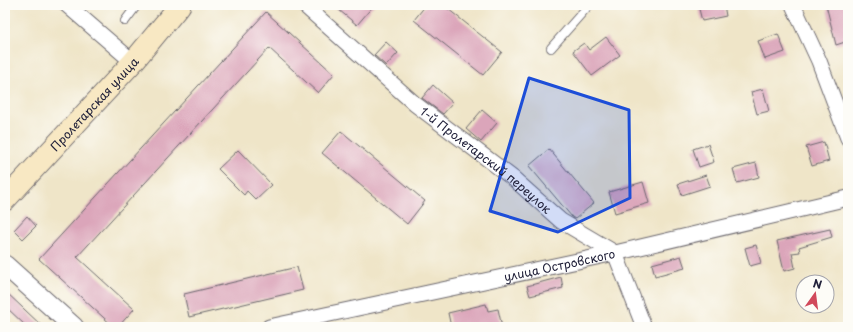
<svg xmlns="http://www.w3.org/2000/svg" width="853" height="332" font-family="'Playpen Sans',sans-serif">
  <style>
    .building { fill: #dba5ba }
    .lines { fill: none; stroke-linecap: round; stroke-linejoin: round }
    .service-casing { stroke: #6a666c; stroke-width: 10 }
    .minor-casing { stroke: #6a666c; stroke-width: 17 }
    .tertiary-casing { stroke: #6a666c; stroke-width: 21 }
    .secondary-casing { stroke: #6a666c; stroke-width: 23 }
    .service { stroke: #fff; stroke-width: 8 }
    .minor { stroke: #fff; stroke-width: 15 }
    .tertiary { stroke: #fff; stroke-width: 19 }
    .secondary { stroke: #f8e8c3; stroke-width: 21 }
    .marked { fill: #1d4ed8; fill-opacity: 0.2; stroke: #1d4ed8; stroke-width: 3; stroke-linejoin: round }
    .labels { text-anchor: middle; dominant-baseline: central; stroke-width: 3; stroke-linejoin: round; paint-order: stroke }
    .street-label { font-size: 12px; fill: #22223b; stroke: #fdfcf7 }
  </style>
  <rect width="100%" height="100%" fill="#fdfcf7"/>
  <filter id="ink" filterUnits="userSpaceOnUse"><feTurbulence type="fractalNoise" baseFrequency=".025" numOctaves="2"/><feDisplacementMap in="SourceGraphic" scale="8" xChannelSelector="R" yChannelSelector="G"/><feConvolveMatrix kernelMatrix="1 2 1 2 8 2 1 2 1" color-interpolation-filters="sRGB"/></filter>
  <filter id="wash" filterUnits="userSpaceOnUse"><feTurbulence type="fractalNoise" baseFrequency=".012" numOctaves="4" result="noise"/><feDisplacementMap in="SourceGraphic" scale="16" xChannelSelector="R" yChannelSelector="G"/><feGaussianBlur stdDeviation="0.9" result="paint"/><feColorMatrix in="noise" values="0 0 0 0 0 0 0 0 0 0 0 0 0 0 0 0 0 1.4 0 .05"/><feComposite in="paint" operator="in"/></filter>
  <g filter="url(#wash)">
    <rect width="100%" height="100%" fill="#efe5c8"/>
    <g id="blocks">
      <!-- building -->
      <g class="building">
        <polygon points="333,5 374,5 357,25"/>
        <polygon points="426,5 443,5 502,52 483,75 414,20"/>
        <polygon points="698,5 724,5 726,16 702,21"/>
        <polygon points="826,5 848,5 848,41 836,45"/>
        <polygon points="266,12 334,74 318,93 269,48 77,257 134,309 118,327 114,327 39,259"/>
        <polygon points="778,34 785,52 765,59 758,41"/>
        <polygon points="606,37 620,55 592,76 573,51 584,43 589,50"/>
        <polygon points="386,42 398,53 386,66 374,55"/>
        <polygon points="433,85 453,103 443,114 422,98"/>
        <polygon points="763,89 769,111 757,114 751,92"/>
        <polygon points="482,110 497,123 481,142 466,129"/>
        <polygon points="341,131 425,201 407,224 322,153"/>
        <polygon points="824,142 829,161 812,166 806,147"/>
        <polygon points="708,144 714,162 699,167 693,149"/>
        <polygon points="549,149 594,203 575,219 572,217 529,166"/>
        <polygon points="238,150 272,185 256,200 247,191 244,195 218,169"/>
        <polygon points="756,163 759,177 737,183 733,169"/>
        <polygon points="706,175 710,186 682,195 678,184"/>
        <polygon points="643,182 649,203 615,213 609,192"/>
        <polygon points="27,216 36,226 23,239 14,230"/>
        <polygon points="830,229 832,237 799,247 800,252 792,253 795,268 784,271 777,241"/>
        <polygon points="756,245 761,263 750,266 745,248"/>
        <polygon points="681,256 685,268 655,276 652,264"/>
        <polygon points="297,267 303,290 189,317 184,294"/>
        <polygon points="561,277 563,288 530,296 527,286"/>
        <polygon points="5,291 43,327 27,327 5,306"/>
        <polygon points="486,304 488,311 498,309 502,327 451,327 448,313"/>
      </g>
    </g>
  </g>
  <g filter="url(#ink)">
    <use href="#blocks" fill-opacity="0" stroke="#6a666c" stroke-width="1"/>
    <g class="lines">
      <defs>
        <g id="service">
          <polyline points="125,21 137,5"/>
          <polyline points="551,48 589,5"/>
        </g>
        <g id="minor">
          <polyline points="67,5 133,62"/>
          <path id="s1" d="M304 5 415 104 514 179 561 221 615 253 644 327"/>
          <polyline points="793,5 819,61 848,138"/>
          <path id="s2" d="M269 327 615 253 848 198"/>
        </g>
        <polyline id="tertiary" points="5,265 74,327"/>
        <g id="secondary">
          <path id="s3" d="M5 200 133 62 180 5"/>
        </g>
      </defs>
      <!-- service casing -->
      <use href="#service" class="service-casing"/>
      <!-- minor casing -->
      <use href="#minor" class="minor-casing"/>
      <!-- tertiary casing -->
      <use href="#tertiary" class="tertiary-casing"/>
      <!-- secondary casing -->
      <use href="#secondary" class="secondary-casing"/>
      <!-- service -->
      <use href="#service" class="service"/>
      <!-- minor -->
      <use href="#minor" class="minor"/>
      <!-- tertiary -->
      <use href="#tertiary" class="tertiary"/>
      <!-- secondary -->
      <use href="#secondary" class="secondary"/>
    </g>
  </g>
  <!-- marked area -->
  <path class="marked" d="M529 78 629 110 630 198 558 232 490 211Z"/>
  <g class="labels">
    <!-- street labels -->
    <g class="street-label">
      <text stroke="none"><textPath href="#s3" startOffset="131">Пролетарская улица</textPath></text>
      <text stroke="none"><textPath href="#s1" startOffset="239">1-й Пролетарский переулок</textPath></text>
      <text stroke="none"><textPath href="#s2" startOffset="297">улица Островского</textPath></text>
    </g>
  </g>
  <!-- margin -->
  <rect width="853" height="332" fill="none" stroke="#fdfcf7" stroke-width="20"/>
  <!-- north arrow -->
  <g transform="translate(815 294) rotate(14)"><circle r="19" fill="#fdfcf7" stroke="#a5a5ac"/>
  <path d="M0-3L7 15L0 10L-7 15Z" fill="#d1495b"/>
  <text y="-6" font-size="11" font-weight="bold" text-anchor="middle" fill="#22223b">N</text>
  </g>
</svg>
